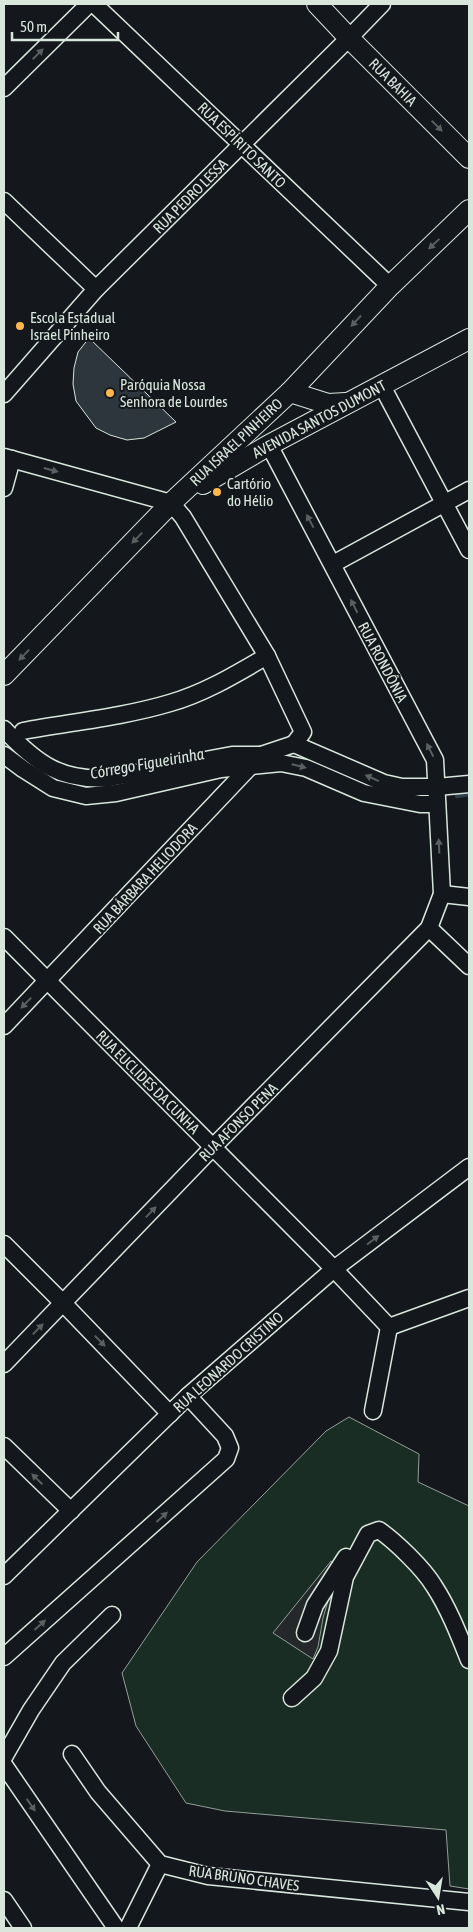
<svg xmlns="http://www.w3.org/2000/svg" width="473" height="1932" font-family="'Asap Condensed',sans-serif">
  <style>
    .green { fill: #1a2d24; stroke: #939e99 }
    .parking { fill: #24282b; stroke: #939e99 }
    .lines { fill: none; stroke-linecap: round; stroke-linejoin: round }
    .stream { stroke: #2f3f4d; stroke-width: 4.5 }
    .building { fill: #2c363c; stroke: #d8e6dc }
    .minor-casing { stroke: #d8e6dc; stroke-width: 19 }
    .major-casing { stroke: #d8e6dc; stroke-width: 22 }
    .minor { stroke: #14181c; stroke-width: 16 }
    .major { stroke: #14181c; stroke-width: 20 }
    .oneway { fill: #59605f }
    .poi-dot { fill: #ffb74d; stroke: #14181c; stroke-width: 2 }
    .labels { text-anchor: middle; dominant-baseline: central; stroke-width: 4; stroke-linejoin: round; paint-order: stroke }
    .street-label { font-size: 15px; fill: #d8e6dc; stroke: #14181c }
    .poi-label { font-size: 15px; fill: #d8e6dc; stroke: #14181c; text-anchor: start }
    .water-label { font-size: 16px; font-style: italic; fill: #d8e6dc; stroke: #14181c }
  </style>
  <rect width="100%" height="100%" fill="#14181c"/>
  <!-- green -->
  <polygon class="green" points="349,1417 419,1454 418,1482 469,1506 469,1889 450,1886 446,1830 225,1811 186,1803 136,1726 122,1673 197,1562 326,1431"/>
  <!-- parking -->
  <polygon class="parking" points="331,1561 343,1569 330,1594 323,1618 318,1647 313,1659 273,1633"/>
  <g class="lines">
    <!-- stream -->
    <g class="stream">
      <polyline points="4,742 14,750"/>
      <polyline points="62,781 73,785 94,787"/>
      <polyline points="457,796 469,794"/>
    </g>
  </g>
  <!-- building -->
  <polygon class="building" points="89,338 176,422 144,438 127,440 110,435 96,428 76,401 73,384 74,368 78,352"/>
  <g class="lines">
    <defs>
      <g id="minor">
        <polyline points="94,4 390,286"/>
        <polyline points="4,88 89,4"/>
        <polyline points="4,201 96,289"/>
        <polyline points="382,386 469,550"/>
        <polyline points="4,394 96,289 349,38 382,4"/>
        <polyline points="4,457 171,503 183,517 267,656 303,732 294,744"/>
        <polyline points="4,488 12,459"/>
        <polyline points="333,564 469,490"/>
        <path d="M4 729C36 763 61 782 110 778L232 755H261"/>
        <path d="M23 731C72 722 123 717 170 703 205 693 236 674 267 656"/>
        <polyline points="294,744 384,783 402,787 437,787 469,784"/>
        <polyline points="4,755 23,769 53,788 86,796 116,793 221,769 281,763 306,768 364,793 420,804 437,804"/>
        <polyline points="442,894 469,897"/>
        <polyline points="429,928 469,966"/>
        <polyline points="4,937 334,1269 389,1327"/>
        <polyline points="4,1026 261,755 294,744"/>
        <polyline points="4,1244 63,1303 170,1414"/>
        <polyline points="389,1327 469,1298"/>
        <polyline points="4,1364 213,1147 429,928 442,894 435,760 269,445"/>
        <polyline points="373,1411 389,1327"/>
        <polyline points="4,1446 71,1511"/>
        <polyline points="4,1576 188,1396 334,1269 469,1167"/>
        <polyline points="305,1633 315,1605 346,1557"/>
        <polyline points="4,1657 226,1459 230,1448 225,1436 188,1396"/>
        <path d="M292 1698 314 1678 329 1651 345 1577 368 1534 379 1530C396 1542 423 1568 434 1586 449 1609 459 1635 469 1660"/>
        <polyline points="72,1754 98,1792 160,1864 208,1876 469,1902"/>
        <polyline points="4,1757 31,1710 63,1663 112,1615"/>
        <polyline points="4,1765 116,1928"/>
        <polyline points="4,1900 23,1928"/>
        <polyline points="128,1928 160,1864"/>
      </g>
      <g id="major">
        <polyline points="317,4 349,38 469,158"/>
        <polyline points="290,392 328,404 346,403"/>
        <polyline points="203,484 269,445 469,339"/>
        <polyline points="4,675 171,503 290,392 390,286 469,210"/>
      </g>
    </defs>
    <!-- minor casing -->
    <use href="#minor" class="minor-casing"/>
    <!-- major casing -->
    <use href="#major" class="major-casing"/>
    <!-- minor -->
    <use href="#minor" class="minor"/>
    <!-- major -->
    <use href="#major" class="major"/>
  </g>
  <!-- one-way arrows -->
  <defs><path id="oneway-solid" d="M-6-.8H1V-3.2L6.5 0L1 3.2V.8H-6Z" transform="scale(1.25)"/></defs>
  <g class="oneway">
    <use href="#oneway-solid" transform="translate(38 54) rotate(-45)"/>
    <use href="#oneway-solid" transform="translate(437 126) rotate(45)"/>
    <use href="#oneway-solid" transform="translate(434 244) rotate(137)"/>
    <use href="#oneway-solid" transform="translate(356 321) rotate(133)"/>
    <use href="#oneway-solid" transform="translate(51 470) rotate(15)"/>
    <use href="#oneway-solid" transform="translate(310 521) rotate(-118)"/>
    <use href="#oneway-solid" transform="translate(137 538) rotate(134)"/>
    <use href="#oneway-solid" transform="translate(354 606) rotate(-117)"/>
    <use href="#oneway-solid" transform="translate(24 655) rotate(134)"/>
    <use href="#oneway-solid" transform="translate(430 750) rotate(-117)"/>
    <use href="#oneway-solid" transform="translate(299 766) rotate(14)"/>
    <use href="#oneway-solid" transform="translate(372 778) rotate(-156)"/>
    <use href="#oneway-solid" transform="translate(439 846) rotate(-93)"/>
    <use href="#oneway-solid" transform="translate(26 1003) rotate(134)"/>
    <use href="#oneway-solid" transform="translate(151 1212) rotate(-46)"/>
    <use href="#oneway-solid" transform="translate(373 1240) rotate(-37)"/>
    <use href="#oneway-solid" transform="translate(38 1329) rotate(-46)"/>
    <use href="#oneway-solid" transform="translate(100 1341) rotate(46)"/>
    <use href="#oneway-solid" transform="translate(37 1479) rotate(-136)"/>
    <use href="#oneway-solid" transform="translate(162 1517) rotate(-42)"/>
    <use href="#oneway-solid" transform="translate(40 1625) rotate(-42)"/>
    <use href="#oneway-solid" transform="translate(31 1805) rotate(55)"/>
  </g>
  <!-- markers -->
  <g class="poi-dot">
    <circle cx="20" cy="326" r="5"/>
    <circle cx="110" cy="393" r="5"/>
    <circle cx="217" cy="492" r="5"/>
  </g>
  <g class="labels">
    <!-- street labels -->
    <g class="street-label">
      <text transform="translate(393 82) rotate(45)">RUA BAHIA</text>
      <text transform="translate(242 145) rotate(44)">RUA ESPÍRITO SANTO</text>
      <text transform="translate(190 196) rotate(-45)">RUA PEDRO LESSA</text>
      <text transform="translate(319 419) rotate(-28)">AVENIDA SANTOS DUMONT</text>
      <text transform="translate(236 442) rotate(-43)">RUA ISRAEL PINHEIRO</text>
      <text transform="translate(383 662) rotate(62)">RUA RONDÔNIA</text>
      <text transform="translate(145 878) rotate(-47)">RUA BÁRBARA HELIODORA</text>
      <text transform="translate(148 1082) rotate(45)">RUA EUCLIDES DA CUNHA</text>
      <text transform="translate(238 1122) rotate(-45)">RUA AFONSO PENA</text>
      <text transform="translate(228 1362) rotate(-42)">RUA LEONARDO CRISTINO</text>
      <text transform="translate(244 1878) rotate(8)">RUA BRUNO CHAVES</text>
    </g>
    <!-- poi labels -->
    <g class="poi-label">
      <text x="30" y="317">Escola Estadual<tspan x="30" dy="17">Israel Pinheiro</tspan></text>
      <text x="120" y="384">Paróquia Nossa<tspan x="120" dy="17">Senhora de Lourdes</tspan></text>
      <text x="227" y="483">Cartório<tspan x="227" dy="17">do Hélio</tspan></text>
    </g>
    <!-- water labels -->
    <g class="water-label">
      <text transform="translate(147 763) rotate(-10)">Córrego Figueirinha</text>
    </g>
  </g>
  <!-- border -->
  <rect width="473" height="1932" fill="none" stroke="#d8e6dc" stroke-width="10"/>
  <!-- north arrow -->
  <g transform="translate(438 1897) rotate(168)" stroke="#14181c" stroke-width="4" paint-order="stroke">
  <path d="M0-4L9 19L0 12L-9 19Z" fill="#d8e6dc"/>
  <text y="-8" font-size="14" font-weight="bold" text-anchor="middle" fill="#d8e6dc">N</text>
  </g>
  <!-- scale -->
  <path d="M12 32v8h106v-8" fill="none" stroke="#d8e6dc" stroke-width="2.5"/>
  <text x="20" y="32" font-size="15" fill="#d8e6dc" stroke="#14181c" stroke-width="4" paint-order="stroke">50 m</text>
</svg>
